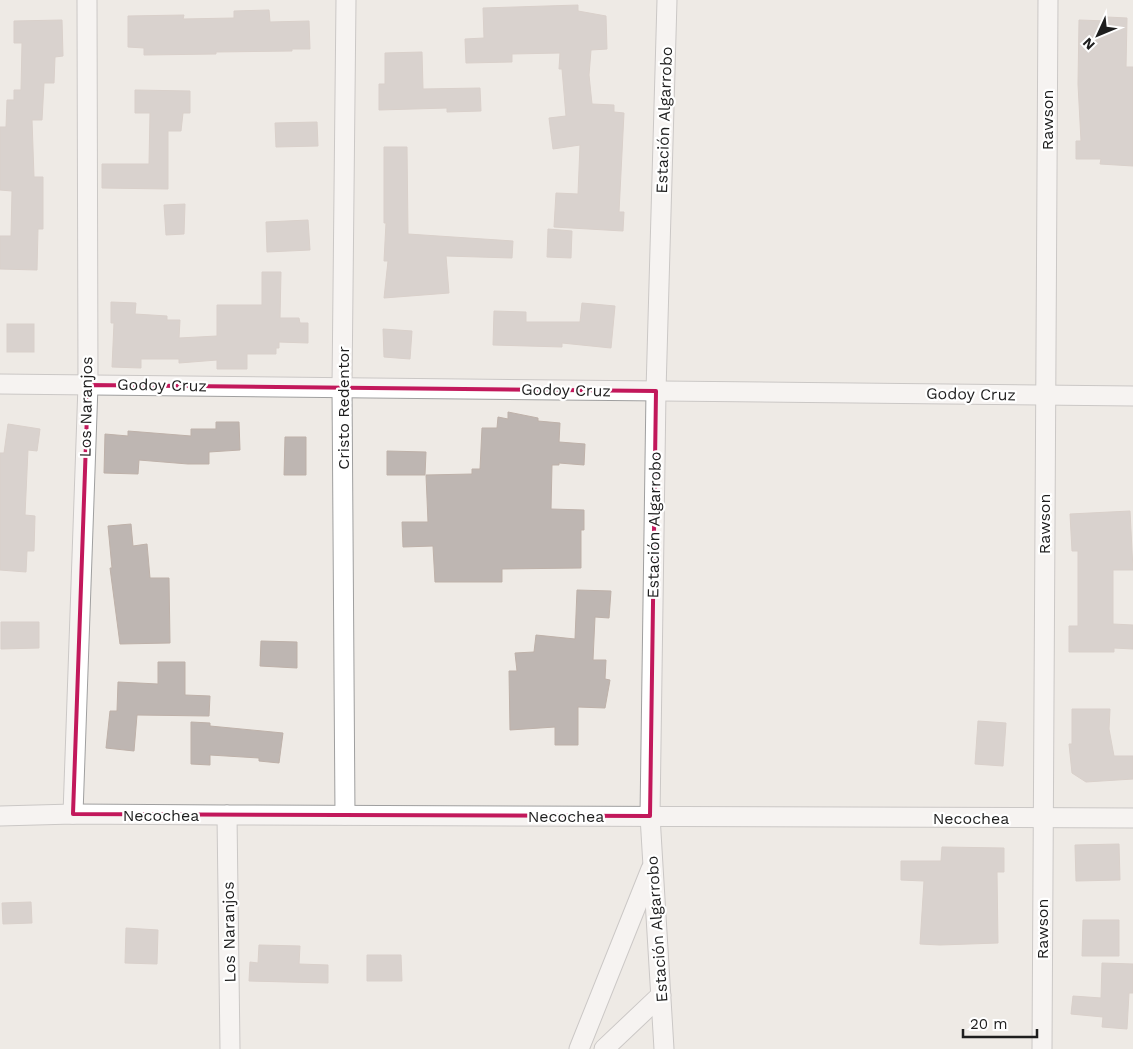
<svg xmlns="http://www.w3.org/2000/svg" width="1133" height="1049" font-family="'Work Sans',sans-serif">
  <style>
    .building { fill: #beb6b2; stroke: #beb1a9 }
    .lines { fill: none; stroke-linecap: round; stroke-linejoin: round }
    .minor-casing { stroke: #9f9f9f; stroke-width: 21 }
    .minor { stroke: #fff; stroke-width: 19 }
    .marked { fill: none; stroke: #c2185b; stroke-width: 4; stroke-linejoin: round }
    .labels { text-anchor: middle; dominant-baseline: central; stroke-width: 4.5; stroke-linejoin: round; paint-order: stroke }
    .street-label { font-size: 16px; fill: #1e1e1e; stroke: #fff }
  </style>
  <rect width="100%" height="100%" fill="#eeeae5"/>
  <!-- building -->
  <g class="building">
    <polygon points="578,5 578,11 606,16 607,49 591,50 589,75 592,104 614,105 614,112 624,113 619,212 624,212 623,231 554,227 556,193 578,194 580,145 553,149 549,118 566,116 562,69 559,69 560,53 512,54 512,62 466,63 465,39 484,38 483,8"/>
    <polygon points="269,10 270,22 309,21 310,49 292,49 292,51 216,52 216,54 144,55 144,48 128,47 128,16 184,15 183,19 234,18 234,11"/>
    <polygon points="1107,17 1127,18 1126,67 1133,67 1133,166 1100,164 1101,159 1076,159 1076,141 1081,141 1078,84 1079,20 1107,21"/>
    <polygon points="62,20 63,56 55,57 54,83 44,83 42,120 32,120 34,177 43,177 43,229 38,229 37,270 0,269 0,236 11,236 12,191 0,190 0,127 6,127 7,100 14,100 14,90 21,90 22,43 14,43 14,21"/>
    <polygon points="422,52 423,89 480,88 481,111 447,112 447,108 379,110 379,84 385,84 385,53"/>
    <polygon points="135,90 190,91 190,113 183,113 181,131 168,131 168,189 102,188 102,164 149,164 150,113 135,113"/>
    <polygon points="317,122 318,146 276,147 275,123"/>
    <polygon points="384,147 407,147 408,234 513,241 512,258 446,256 449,293 384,298 388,261 384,261 386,223 384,223"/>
    <polygon points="185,204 184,234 166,235 164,205"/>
    <polygon points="308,220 310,250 267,252 266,222"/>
    <polygon points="548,229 572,231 571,258 547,257"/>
    <polygon points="262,272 281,272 280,318 299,318 300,323 308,323 308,343 279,342 279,348 276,348 276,354 247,354 247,369 217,369 217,360 179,363 179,359 141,359 141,368 112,367 114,323 111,323 111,302 136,303 135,314 167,316 167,320 180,320 179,338 217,336 217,305 262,305"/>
    <polygon points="582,303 615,306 611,348 562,343 562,347 493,345 494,311 526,312 526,322 580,322"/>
    <rect x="7" y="324" width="27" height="28"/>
    <polygon points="383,329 412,331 410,359 384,357"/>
    <polygon points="508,412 538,418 538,421 560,423 559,442 585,444 584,465 559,463 559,465 552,465 551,509 584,510 584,530 581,530 581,568 502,569 502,582 435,582 433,546 403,547 402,522 428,522 426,475 472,474 472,469 480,469 482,428 497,428 498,417 508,419"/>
    <polygon points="216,422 239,422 240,450 209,452 209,464 188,464 139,460 138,474 104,473 105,434 128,436 128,431 191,436 191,429 216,429"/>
    <polygon points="8,424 40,429 37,451 28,450 25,515 35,516 34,551 27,551 26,572 0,570 0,453 4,453"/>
    <polygon points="285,437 306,437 306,475 284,475"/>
    <polygon points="387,451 426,452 425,475 387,475"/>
    <polygon points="1130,511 1133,570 1113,570 1113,624 1133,625 1133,649 1114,648 1114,652 1069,652 1069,626 1078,626 1078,551 1072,551 1070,514"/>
    <polygon points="131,524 133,546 147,544 150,578 169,578 170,643 120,644 110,568 112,568 108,526"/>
    <polygon points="577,590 611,591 609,618 595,617 593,660 606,660 605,679 610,680 605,708 578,707 578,745 555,745 555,727 510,730 509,671 517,671 515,653 534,652 536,635 575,639"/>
    <polygon points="1,622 39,622 39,648 1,649"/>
    <polygon points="261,641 297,642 297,668 260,666"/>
    <polygon points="158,662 185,662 185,695 210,696 209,716 137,715 134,751 106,748 110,711 117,711 118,682 158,684"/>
    <polygon points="1072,709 1110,709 1109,729 1114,756 1133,756 1133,779 1086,782 1072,773 1069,744 1072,744"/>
    <polygon points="978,721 1006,723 1003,766 975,764"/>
    <polygon points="191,722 210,723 210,726 283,733 279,763 259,761 259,758 210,755 210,765 191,764"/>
    <polygon points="1119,844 1120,880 1076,881 1075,845"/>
    <polygon points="942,847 1004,848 1004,872 997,872 998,943 940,945 920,944 924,881 901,880 901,861 941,861"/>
    <polygon points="31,902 32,923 3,924 2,903"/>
    <polygon points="1083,920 1119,920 1119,956 1082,956"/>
    <polygon points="126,928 158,930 157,964 125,963"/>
    <polygon points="259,945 300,946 299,964 328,965 328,983 249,981 250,962 258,963"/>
    <polygon points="367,955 401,955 402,981 367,981"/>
    <polygon points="1102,963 1133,964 1133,993 1129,993 1127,1029 1102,1027 1103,1017 1071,1014 1073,996 1101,998"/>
  </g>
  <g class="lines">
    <defs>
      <g id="minor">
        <polyline points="0,384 1133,396"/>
        <polyline points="73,814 88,385 87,0"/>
        <polyline points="227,815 230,1049"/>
        <polyline points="345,815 342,387 346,0"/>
        <polyline points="0,816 73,814 227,815 1133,818"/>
        <polyline points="579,1049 651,869"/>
        <polyline points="604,1049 661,995"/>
        <polyline points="664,1049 650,816 656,391 667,0"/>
        <polyline points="1042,1049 1048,0"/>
      </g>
    </defs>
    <!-- minor casing -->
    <use href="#minor" class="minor-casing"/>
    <!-- minor -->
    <use href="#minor" class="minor"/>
  </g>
  <!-- marked area -->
  <path d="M0 0H1133V1049H0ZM88 385 656 391 650 816 73 814Z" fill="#eeeae5" fill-opacity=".55" fill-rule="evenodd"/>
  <path class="marked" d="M88 385 656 391 650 816 73 814Z"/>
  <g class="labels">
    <!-- street labels -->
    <g class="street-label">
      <text transform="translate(664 120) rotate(-88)">Estación Algarrobo</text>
      <text transform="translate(1047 120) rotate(-90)">Rawson</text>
      <text transform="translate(162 385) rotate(1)">Godoy Cruz</text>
      <text transform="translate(566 390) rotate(1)">Godoy Cruz</text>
      <text transform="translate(971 394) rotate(1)">Godoy Cruz</text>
      <text transform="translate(86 407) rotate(-89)">Los Naranjos</text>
      <text transform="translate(343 408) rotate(-90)">Cristo Redentor</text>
      <text transform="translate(1044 524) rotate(-90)">Rawson</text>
      <text transform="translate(654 525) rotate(-89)">Estación Algarrobo</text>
      <text x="161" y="815">Necochea</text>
      <text x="566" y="816">Necochea</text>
      <text x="971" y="818">Necochea</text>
      <text transform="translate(657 929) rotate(-94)">Estación Algarrobo</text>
      <text transform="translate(1042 929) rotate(-90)">Rawson</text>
      <text transform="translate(229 932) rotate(-91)">Los Naranjos</text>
    </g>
  </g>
  <!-- north arrow -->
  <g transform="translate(1098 35) rotate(226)" stroke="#ffffff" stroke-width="4" paint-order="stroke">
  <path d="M0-4L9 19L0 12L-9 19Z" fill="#1e1e1e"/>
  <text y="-8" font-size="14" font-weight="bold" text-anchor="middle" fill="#1e1e1e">N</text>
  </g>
  <!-- scale -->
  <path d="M963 1029v8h74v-8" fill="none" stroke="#1e1e1e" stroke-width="2.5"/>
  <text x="970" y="1029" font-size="15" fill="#1e1e1e" stroke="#ffffff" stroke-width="4" paint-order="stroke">20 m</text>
</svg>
